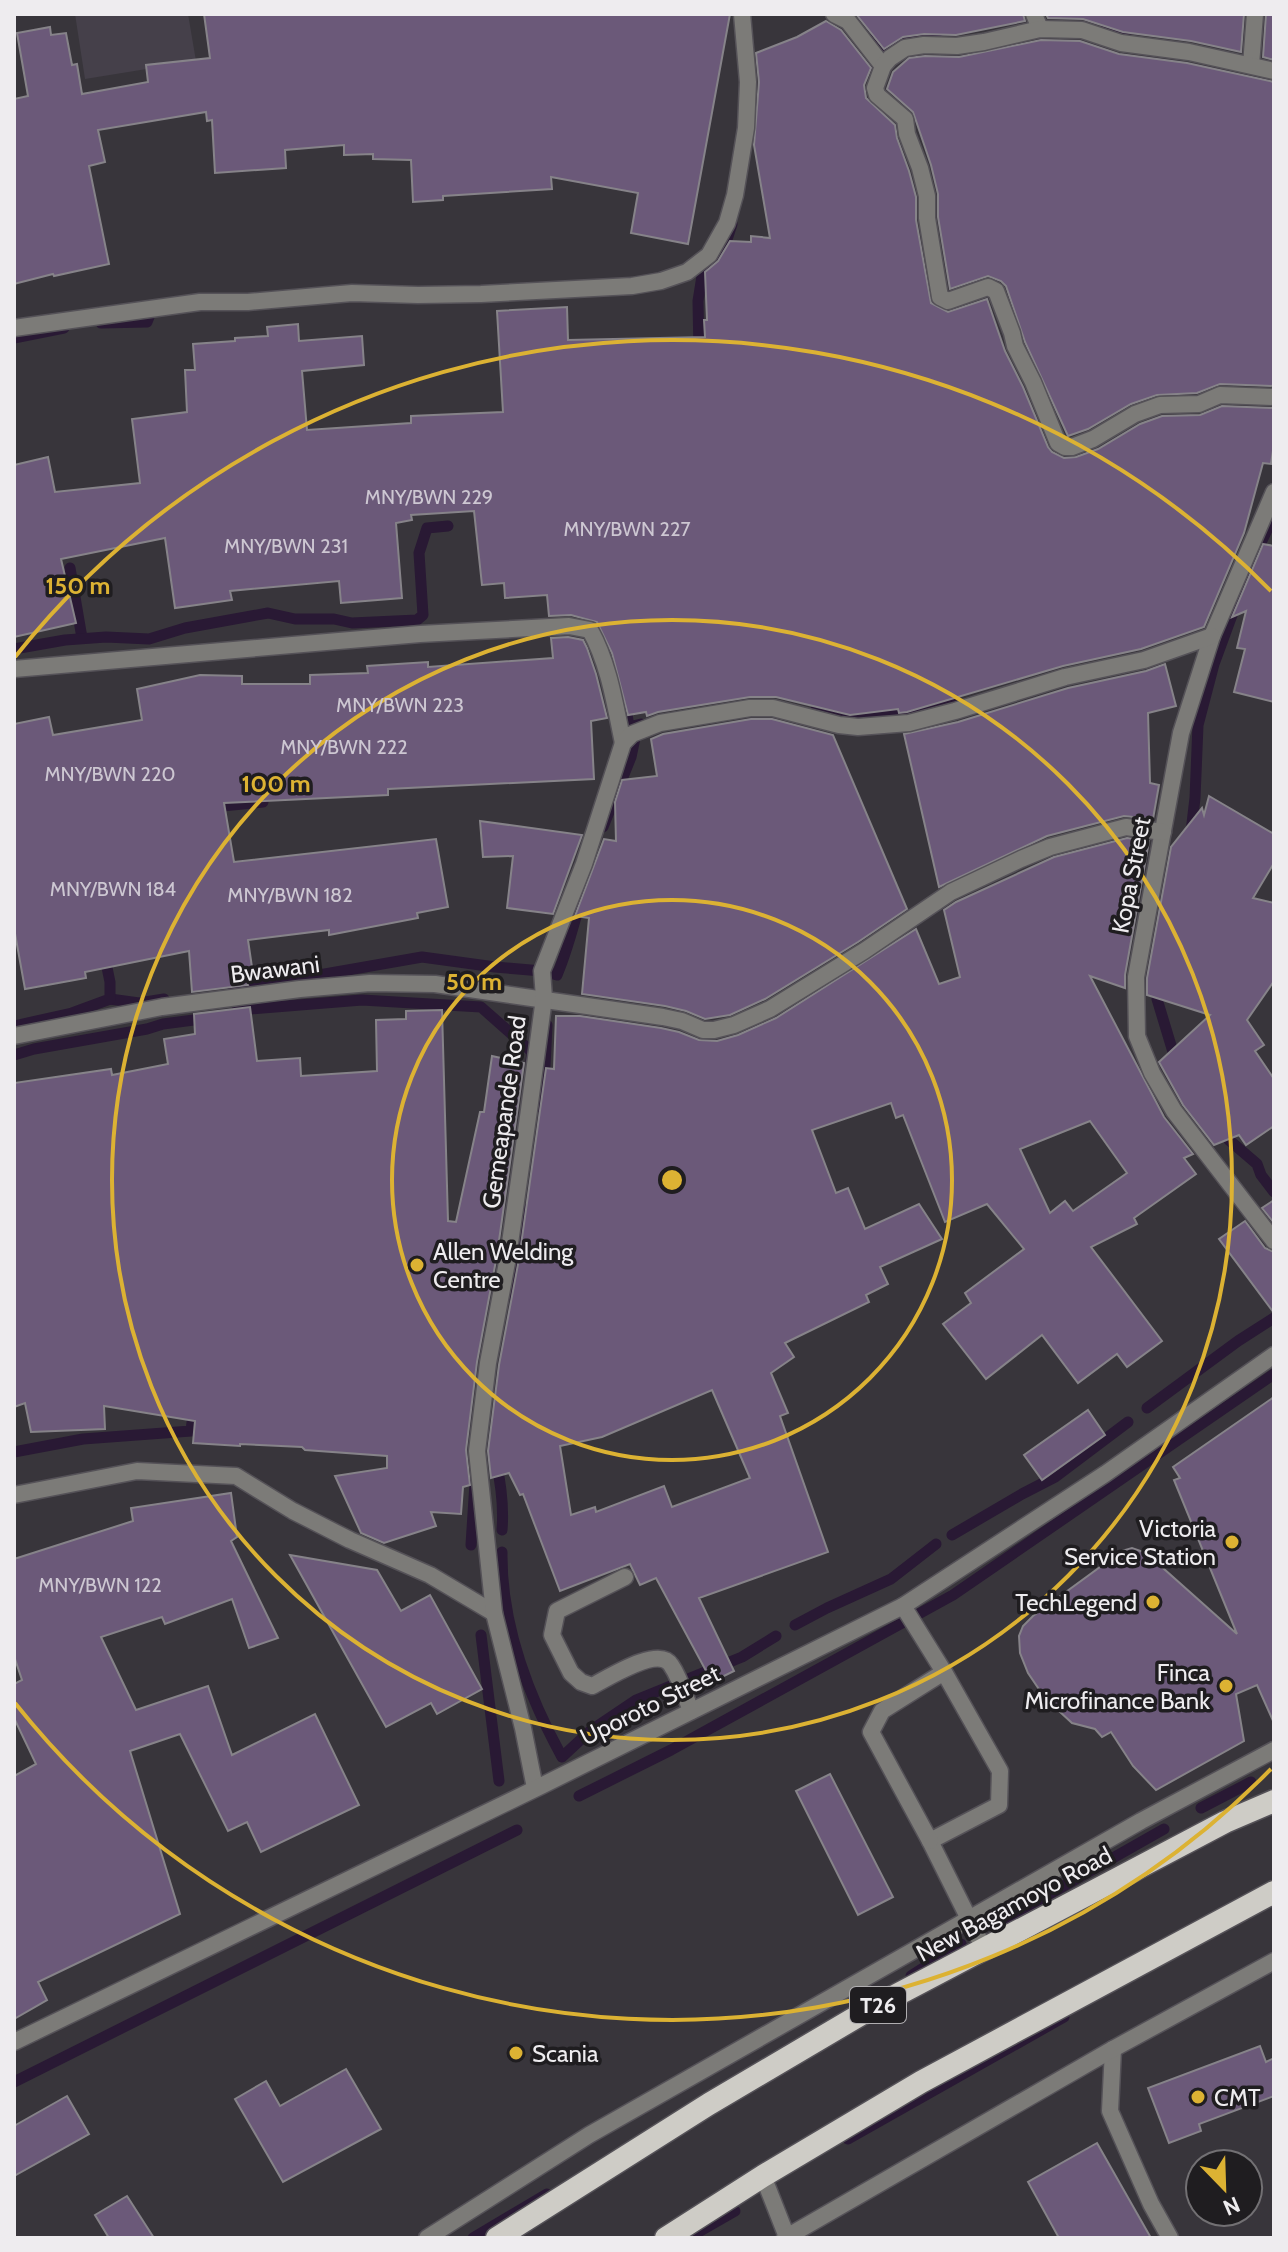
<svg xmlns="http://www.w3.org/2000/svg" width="1288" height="2252" font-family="Cabin,sans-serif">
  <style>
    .built { fill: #45404a }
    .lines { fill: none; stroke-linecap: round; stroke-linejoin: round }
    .stream { stroke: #291934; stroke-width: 11 }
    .building { fill: #6b5979; stroke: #868389; stroke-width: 2; fill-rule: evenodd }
    .service-casing { stroke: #555258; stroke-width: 19 }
    .minor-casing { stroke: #555258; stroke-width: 19 }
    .trunk-casing { stroke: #555258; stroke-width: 25 }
    .service { stroke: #7c7b78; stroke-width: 16 }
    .minor { stroke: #7c7b78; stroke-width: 16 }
    .trunk { stroke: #ceccc6; stroke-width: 22 }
    .ring { fill: none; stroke: #dcb233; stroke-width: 4 }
    .poi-dot { fill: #dcb233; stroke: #1f1d20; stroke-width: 3 }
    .labels { text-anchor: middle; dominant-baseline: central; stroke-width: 7; stroke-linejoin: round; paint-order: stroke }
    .number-label { font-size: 20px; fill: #cdc7d2 }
    .shield { fill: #1f1d20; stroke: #b0aeb1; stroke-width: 2 }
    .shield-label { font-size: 22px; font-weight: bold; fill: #eeecef }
    .street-label { font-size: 24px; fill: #eeecef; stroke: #1f1d20 }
    .poi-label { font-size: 24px; fill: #eeecef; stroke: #1f1d20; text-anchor: start }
    .centre { fill: #dcb233; stroke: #1f1d20; stroke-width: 4 }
    .ring-label { font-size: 24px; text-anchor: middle; font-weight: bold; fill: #dcb233; stroke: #1f1d20; stroke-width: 7; stroke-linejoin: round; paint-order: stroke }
  </style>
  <rect width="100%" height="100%" fill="#38353b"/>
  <!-- built -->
  <polygon class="built" points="75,14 188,14 196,61 85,79"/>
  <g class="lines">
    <!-- stream -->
    <g class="stream">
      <path d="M1099 14C1106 25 1114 36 1128 39"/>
      <polyline points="868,39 872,45 894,49 911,38 925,39 942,29 938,14"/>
      <polyline points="101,323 147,322 149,317 134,317"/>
      <polyline points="14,338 64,328"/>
      <polyline points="699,352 698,301 702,276 722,255 732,224"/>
      <polyline points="70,568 82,638"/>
      <polyline points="14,649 65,640 106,637 149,639 185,628 268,613 295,619 334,619 352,623 417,620 423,615 419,553 427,528 448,526"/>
      <polyline points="616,665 623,717 627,714 629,727 641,724"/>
      <polyline points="815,711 859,719 955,704"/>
      <polyline points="212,807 263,802"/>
      <polyline points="603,827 631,757 635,738 632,734"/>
      <polyline points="1191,832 1195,798 1198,725 1214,664 1250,566 1274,515"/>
      <polyline points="1159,986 1157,999 1176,1062"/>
      <path d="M233 990 422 957 495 967 542 971 557 975C572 940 579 902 590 866"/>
      <polyline points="110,999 139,1003 164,999"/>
      <polyline points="237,1010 362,1000 481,1007 532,1052 531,1061"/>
      <polyline points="14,1026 72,1013 110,999 110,982 104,953"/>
      <polyline points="14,1055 34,1049 147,1029 163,1024 209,1018"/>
      <polyline points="536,1107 545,1066 547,1025"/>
      <polyline points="1221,1129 1229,1140 1257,1164 1261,1175 1274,1192"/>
      <polyline points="513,1296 519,1239 525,1210"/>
      <polyline points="1147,1408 1238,1341 1274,1318"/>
      <polyline points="14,1452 83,1439 191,1431 194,1406"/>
      <path d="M496 1461C501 1484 504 1506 502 1530"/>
      <polyline points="952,1535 1022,1494 1055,1477 1128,1422"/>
      <polyline points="471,1545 475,1483"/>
      <path d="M502 1552C501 1623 528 1695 562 1757L590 1731 636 1700 742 1657 776 1636"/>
      <polyline points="795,1625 827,1608 891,1579 936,1544"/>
      <polyline points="481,1635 499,1781"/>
      <polyline points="579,1796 671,1750 953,1595 1274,1374"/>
      <polyline points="1201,1808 1251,1782"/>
      <polyline points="1002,1921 1164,1829"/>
      <polyline points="911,1976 961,1944"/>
      <polyline points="14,2082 517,1830"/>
      <polyline points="848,2139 1064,2017"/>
      <polyline points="473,2238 547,2194"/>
      <polyline points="688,2238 735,2211"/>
    </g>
  </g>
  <!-- building -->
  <g class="building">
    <polygon points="204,14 730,14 688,244 631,233 638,193 551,177 552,189 443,196 443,200 413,202 411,160 373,159 373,154 344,155 344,145 285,150 286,168 215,173 212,120 207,121 206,112 98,130 105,162 89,166 109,264 54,276 53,274 14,284 14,99 28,96 17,33 50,27 51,35 66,33 72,65 77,64 82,94 148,82 146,65 210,58"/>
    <polygon points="856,14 1023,14 1025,21 956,35 924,34 903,37 884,49"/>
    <polygon points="1046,14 1244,14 1241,52 1191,41 1123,32 1083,19 1048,18"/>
    <polygon points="1266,14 1274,14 1274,60 1263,57"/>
    <polygon points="826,21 841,30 871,68 864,85 866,98 895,125 897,138 909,171 916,197 916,220 931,303 948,312 987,299 1005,351 1023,387 1048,447 1052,452 1064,458 1076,457 1098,449 1140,424 1162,416 1200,415 1222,406 1274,408 1274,444 1271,464 1263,463 1244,533 1204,627 1141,649 1063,666 907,712 899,713 898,709 850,715 776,697 750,697 658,712 647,716 646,712 628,715 612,653 597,622 571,615 549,616 547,595 505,598 504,583 482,585 474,511 411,515 412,520 396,523 402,598 341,603 339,581 230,591 232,600 175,608 165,538 61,559 76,623 14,637 14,465 48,457 55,492 140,483 132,419 187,412 185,370 195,370 193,344 235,341 235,338 268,336 267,327 298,324 299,341 362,336 364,365 302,371 307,430 411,423 411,416 503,412 497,311 567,307 568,340 705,337 704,320 707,320 705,272 718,261 730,241 751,242 751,236 770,238 754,145 759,82 756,53 797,37"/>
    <polygon points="1041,40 1080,41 1119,54 1187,63 1274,82 1274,386 1220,384 1197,393 1157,395 1131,404 1088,429 1068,436 1025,342 1006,286 1001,281 988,276 950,289 938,217 938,194 931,165 913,112 887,89 893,72 909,58 925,56 959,57"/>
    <polygon points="1263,544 1274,546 1274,702 1234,692 1245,649 1237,648 1246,611 1232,617"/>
    <polygon points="568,637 583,640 587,648 596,674 607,718 591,721 594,779 388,789 388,795 224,803 234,862 436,839 448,907 417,913 418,918 329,935 329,930 248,940 254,981 247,982 248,985 192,992 189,951 85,972 86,978 25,989 14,928 14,724 49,717 53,735 142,720 137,689 200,675 242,676 242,684 310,684 310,675 368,673 367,666 428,662 428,667 553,658 551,638"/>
    <polygon points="1165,664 1176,706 1148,713 1150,783 1159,785 1153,819 1124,816 1047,836 939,887 904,734 958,722 1068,688 1146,671"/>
    <polygon points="751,719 772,719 833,735 907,909 858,942 765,999 730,1015 705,1019 686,1011 665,1006 582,994 589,918 575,916 604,839 616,841 615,802 622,780 657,776 651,739 663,734"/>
    <polygon points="1209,796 1274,834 1274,863 1253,898 1274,903 1274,981 1247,1020 1264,1045 1255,1051 1274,1079 1274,1126 1246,1145 1239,1135 1214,1145 1183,1105 1159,1062 1210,1015 1147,995 1147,978 1171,847 1202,808 1204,815"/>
    <polygon points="480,821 582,835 553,914 507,908 513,856 483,857"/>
    <path d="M1127 838 1149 841 1125 975V988L1090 976 1164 1117 1193 1154 1184 1158 1196 1174 1134 1218 1137 1224 1091 1247 1162 1341 1127 1367 1117 1354 1078 1383 1042 1335 986 1379 943 1324 971 1303 965 1293 1024 1249 987 1204 945 1222 903 1115 896 1118 891 1103 812 1130 836 1193 848 1188 865 1229 919 1204 942 1239 880 1267 888 1284 866 1295 869 1302 785 1343 794 1357 771 1373 788 1413 780 1416 828 1552 699 1598 734 1671 712 1682 656 1578 640 1585 630 1564 560 1591 523 1494 520 1495 509 1473 491 1478 488 1451 499 1365 519 1259 546 1068 554 1069 556 1016H580L661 1028 679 1032 699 1040 717 1041 738 1035 776 1018 916 929 939 984 960 977 944 910 956 902 1054 857ZM1090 1121 1127 1173 1073 1211 1065 1201 1050 1213 1020 1149ZM712 1390 750 1478 672 1507 664 1486 596 1512 595 1507 571 1515 560 1446 602 1437Z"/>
    <polygon points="250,1007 257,1061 300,1058 301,1076 377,1071 376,1020 406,1019 406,1011 442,1010 448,1221 456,1222 480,1112 484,1112 492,1056 524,1063 497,1255 477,1362 466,1450 470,1485 463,1487 461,1514 431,1512 436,1526 384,1543 361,1533 335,1476 387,1468 387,1456 305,1450 302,1447 240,1444 240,1446 193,1443 195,1421 104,1406 105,1429 31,1432 25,1403 14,1407 14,1083 111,1069 112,1075 168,1064 164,1039 195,1034 194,1014"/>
    <polygon points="1274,1200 1274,1223 1262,1208"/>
    <polygon points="1245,1221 1265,1248 1274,1252 1274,1313 1219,1239"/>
    <polygon points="1274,1397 1274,1723 1257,1685 1236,1694 1244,1741 1156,1790 1133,1766 1111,1732 1102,1737 1095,1729 1072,1723 1045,1698 1028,1673 1020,1653 1019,1636 1023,1626 1033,1616 1122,1551 1132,1548 1146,1553 1237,1634 1174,1480 1180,1478 1173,1467"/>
    <polygon points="1088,1410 1105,1435 1042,1480 1024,1455"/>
    <polygon points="231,1493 237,1537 231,1541 278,1638 249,1648 232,1599 165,1624 162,1617 101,1637 136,1710 208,1686 232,1755 315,1714 359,1805 261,1852 247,1822 228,1831 180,1734 130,1751 180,1914 38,1982 47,2000 14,2019 14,1776 36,1764 14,1718 14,1684 22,1680 14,1656 14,1559 133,1521 131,1508"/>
    <polygon points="290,1555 377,1570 401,1611 430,1595 482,1689 437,1714 431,1703 386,1727"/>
    <polygon points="830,1774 893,1897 858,1915 796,1791"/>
    <polygon points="1260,2046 1266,2062 1274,2058 1274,2096 1199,2124 1201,2131 1169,2143 1148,2088"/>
    <polygon points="346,2069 381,2129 283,2182 235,2099 266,2081 280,2106"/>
    <polygon points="67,2096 89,2134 14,2176 14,2126"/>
    <polygon points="1097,2143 1151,2238 1059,2238 1028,2182"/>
    <polygon points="127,2196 154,2238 109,2238 95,2215"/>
  </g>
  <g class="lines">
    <defs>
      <g id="service">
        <path d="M625 1577 557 1611 552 1635 571 1673 581 1682 592 1686C608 1678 659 1645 671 1665 680 1678 685 1696 691 1711"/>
        <polyline points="903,1606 944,1672 1000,1771 999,1805 930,1841 984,1949"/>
        <polyline points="930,1841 871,1732 882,1711 944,1672"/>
        <polyline points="1113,2049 1110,2111 1151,2204 1170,2238"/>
        <polyline points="763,2176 787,2237 785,2238"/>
      </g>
      <g id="minor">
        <polyline points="834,14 848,21 883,66"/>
        <polyline points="1034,14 1040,29"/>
        <polyline points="1251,65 1255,14"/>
        <polyline points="1274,71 1189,52 1121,43 1082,30 1040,29 984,42 957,46 924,45 905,48 890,58 883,66 875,88 877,95 905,119 907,134 920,168 927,196 927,218 940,297 948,301 988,287 996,291 1012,333 1015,346 1033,382 1058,443 1065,447 1072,447 1093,439 1135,414 1160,405 1199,404 1220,395 1274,397"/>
        <polyline points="14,328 200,302 248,302 352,293 418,295 481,294 632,286 661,281 687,272 709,255 727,223 735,195 746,128 748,82 742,14"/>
        <polyline points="1274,492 1212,636 1181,733 1136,977 1137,1036 1152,1073 1174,1111 1274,1241"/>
        <path d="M14 669 420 634 569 626 590 630C609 664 615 705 623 743"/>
        <polyline points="14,1036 162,1007 300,989 370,983 435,984 663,1017 682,1021 703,1030 714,1030 734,1025 770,1009 864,951 951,892 1021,859 1050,847 1126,827 1163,832"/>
        <polyline points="14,1495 137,1471 236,1476 293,1511 350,1540 430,1575 494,1613"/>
        <polyline points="535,1788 523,1728 494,1613 477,1451 488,1363 508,1257 529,1110 544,998 542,971 584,864 623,743 632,734 660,723 750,708 773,708 839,725 858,727 909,723 955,711 1065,677 1144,660 1212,636"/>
        <polyline points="14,2042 541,1786 903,1606 1105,1474 1274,1355"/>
        <polyline points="427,2238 589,2135 1141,1821 1274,1750"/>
        <polyline points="785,2238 1113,2049 1274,1961"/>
      </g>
      <g id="trunk">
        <polyline points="497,2238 709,2104 870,2009 1225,1822 1274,1801"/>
        <polyline points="666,2238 763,2176 921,2082 1274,1892"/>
      </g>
    </defs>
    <!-- service casing -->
    <use href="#service" class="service-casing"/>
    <!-- minor casing -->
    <use href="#minor" class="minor-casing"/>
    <!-- trunk casing -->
    <use href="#trunk" class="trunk-casing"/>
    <!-- service -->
    <use href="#service" class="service"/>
    <!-- minor -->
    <use href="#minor" class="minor"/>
    <!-- trunk -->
    <use href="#trunk" class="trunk"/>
  </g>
  <!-- distance rings -->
  <g class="ring">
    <circle cx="672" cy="1180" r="280"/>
    <circle cx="672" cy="1180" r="560"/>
    <path d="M1271 1769A840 840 0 0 1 15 1703M15 657A840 840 0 0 1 1271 591"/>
  </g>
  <!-- markers -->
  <g class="poi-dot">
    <circle cx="417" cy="1265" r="8"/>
    <circle cx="1232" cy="1542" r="8"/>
    <circle cx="1153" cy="1602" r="8"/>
    <circle cx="1226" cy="1686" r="8"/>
    <circle cx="516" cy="2053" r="8"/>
    <circle cx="1198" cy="2097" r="8"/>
  </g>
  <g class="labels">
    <!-- number labels -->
    <g class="number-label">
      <text x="429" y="497">MNY/BWN 229</text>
      <text x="627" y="529">MNY/BWN 227</text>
      <text x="286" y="546">MNY/BWN 231</text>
      <text x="400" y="705">MNY/BWN 223</text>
      <text x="344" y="747">MNY/BWN 222</text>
      <text x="110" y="774">MNY/BWN 220</text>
      <text x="113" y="889">MNY/BWN 184</text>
      <text x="290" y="895">MNY/BWN 182</text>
      <text x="100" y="1585">MNY/BWN 122</text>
    </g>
    <!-- shield labels -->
    <rect class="shield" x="850" y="1987" width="56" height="36" rx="6"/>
    <g class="shield-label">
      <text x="878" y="2005">T26</text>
    </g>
    <!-- street labels -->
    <g class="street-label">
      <text transform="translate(1131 875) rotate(-79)">Kopa Street</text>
      <text transform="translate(275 969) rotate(-7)">Bwawani</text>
      <text transform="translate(504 1112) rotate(-82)">Gemeapande Road</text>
      <text transform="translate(650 1705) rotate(-26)">Uporoto Street</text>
      <text transform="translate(1014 1904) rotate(-28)">New Bagamoyo Road</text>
    </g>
    <!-- poi labels -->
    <g class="poi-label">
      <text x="433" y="1251">Allen Welding<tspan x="433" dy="28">Centre</tspan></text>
      <text x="1216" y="1528" text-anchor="end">Victoria<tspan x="1216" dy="28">Service Station</tspan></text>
      <text x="1137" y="1602" text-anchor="end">TechLegend</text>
      <text x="1210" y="1672" text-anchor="end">Finca<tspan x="1210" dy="28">Microfinance Bank</tspan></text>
      <text x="532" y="2053">Scania</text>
      <text x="1214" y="2097">CMT</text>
    </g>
  </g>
  <circle cx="672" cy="1180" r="12" class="centre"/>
  <g class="ring-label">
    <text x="78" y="594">150 m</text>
    <text x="276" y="792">100 m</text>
    <text x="474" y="990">50 m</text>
  </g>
  <!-- border -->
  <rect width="1288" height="2252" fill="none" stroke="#eeecef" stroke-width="32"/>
  <!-- north arrow -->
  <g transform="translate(1224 2188) rotate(157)"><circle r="38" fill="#1f1d20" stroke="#727073" stroke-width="2"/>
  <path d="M0-6L14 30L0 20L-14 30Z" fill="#dcb233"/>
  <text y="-12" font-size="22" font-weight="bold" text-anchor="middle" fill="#eeecef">N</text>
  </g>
</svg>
